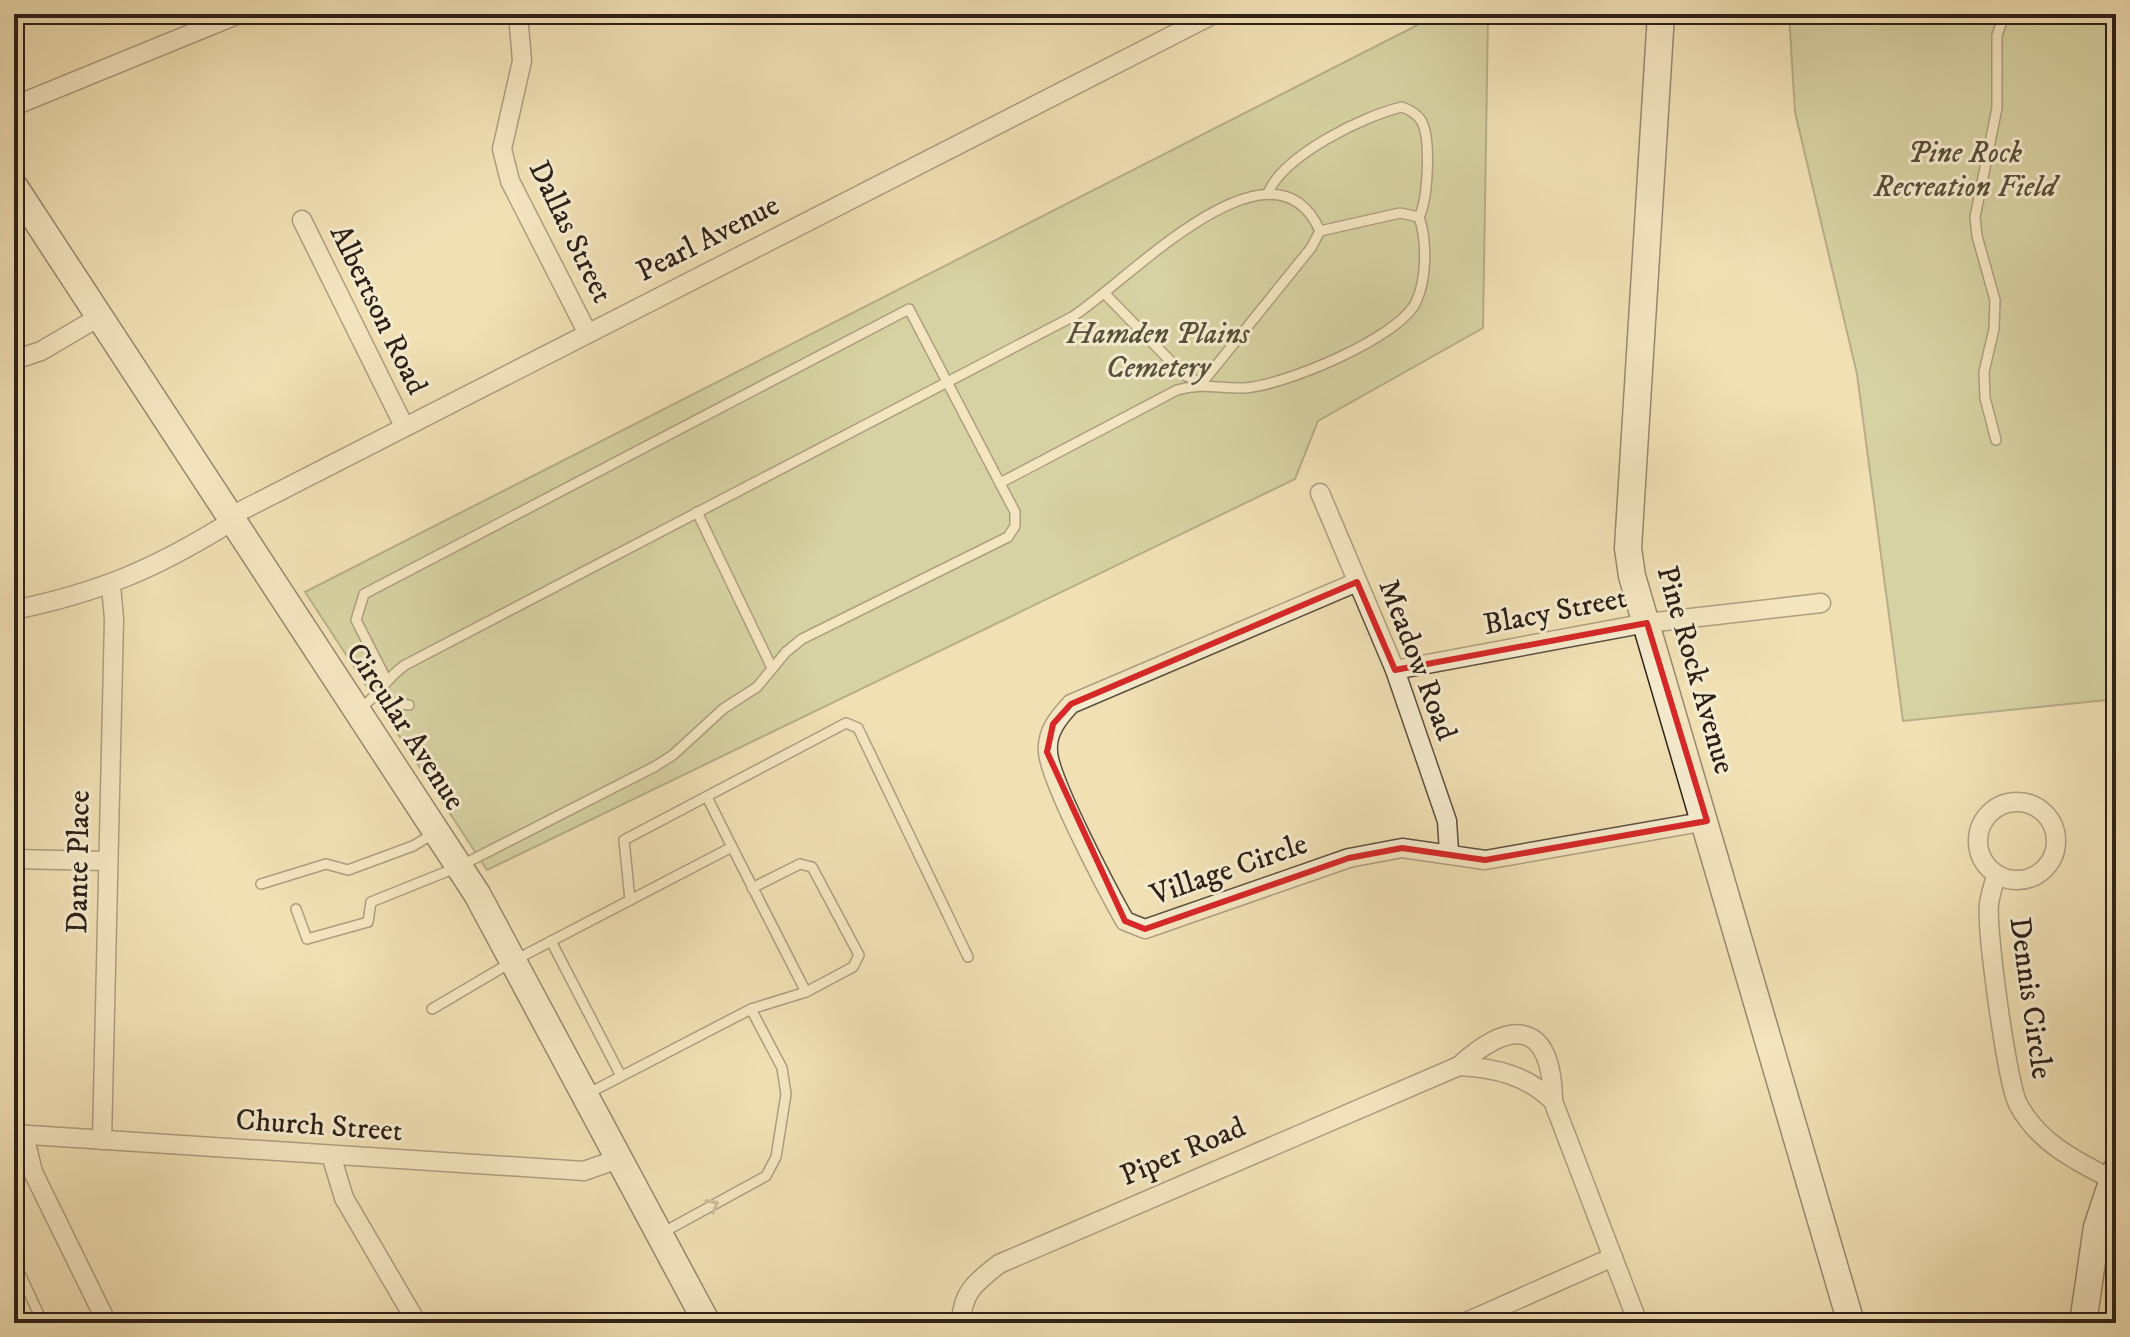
<svg xmlns="http://www.w3.org/2000/svg" width="2130" height="1337" font-family="'IM FELL DW Pica',serif">
  <style>
    .green { fill: #b8c28e; stroke: #727152; stroke-width: 2 }
    .lines { fill: none; stroke-linecap: round; stroke-linejoin: round }
    .lane-casing { stroke: #5e503e; stroke-width: 12 }
    .street-casing { stroke: #5e503e; stroke-width: 21 }
    .secondary-casing { stroke: #2d2017; stroke-width: 29 }
    .lane { stroke: #f5ebce; stroke-width: 9 }
    .street { stroke: #f5ebce; stroke-width: 18 }
    .secondary { stroke: #f5ebce; stroke-width: 26 }
    .oneway { stroke: #9b907c }
    .marked { fill: none; stroke: #d62828; stroke-width: 6; stroke-linejoin: round }
    .labels { text-anchor: middle; dominant-baseline: central; stroke-width: 6; stroke-linejoin: round; paint-order: stroke }
    .park-label { font-size: 30px; font-style: italic; fill: #57513b; stroke: #f5ebce }
    .street-label { font-size: 30px; fill: #2d2017; stroke: #f5ebce }
  </style>
  <rect width="100%" height="100%" fill="#f0e0b4"/>
  <filter id="stains"><feTurbulence type="fractalNoise" baseFrequency=".0025" numOctaves="4"/><feColorMatrix values="0 0 0 0 .2 0 0 0 0 .09 0 0 0 0 .02 0 0 0 .5 -.17"/></filter>
  <radialGradient id="worn" r=".72"><stop offset=".6" stop-color="#630" stop-opacity="0"/><stop offset="1" stop-color="#630" stop-opacity=".3"/></radialGradient>
  <!-- green -->
  <g class="green">
    <polygon points="1439,14 1488,14 1483,328 1318,421 1295,479 487,870 305,592"/>
    <polygon points="1789,14 2116,14 2116,699 1903,721 1857,374 1795,112"/>
  </g>
  <g class="lines">
    <defs>
      <g id="lane">
        <path d="M1268 193C1284 155 1363 116 1402 107 1410 110 1418 114 1422 122 1431 141 1428 199 1419 217"/>
        <polyline points="1996,440 1985,398 1984,372 1994,329 1995,300 1977,236 1975,217 1997,108 1997,35 2005,14"/>
        <path d="M1000 483 1177 390C1206 382 1217 389 1244 388 1283 386 1399 338 1416 302 1427 279 1427 240 1419 217L1400 213 1320 231"/>
        <polyline points="697,512 772,668"/>
        <polyline points="380,695 393,703 409,705"/>
        <path d="M359 709C380 695 384 680 405 665L1072 317C1124 285 1272 123 1320 231L1311 248 1202 383 1184 375 1106 295"/>
        <polyline points="707,797 732,847"/>
        <polyline points="261,884 326,864 348,870 413,846 433,834"/>
        <polyline points="752,888 800,864 812,867 859,955 853,967 806,992"/>
        <polyline points="630,900 624,840 846,723 858,728 968,957"/>
        <polyline points="296,909 307,939 368,922 371,902 458,867 654,767 673,755 723,709 757,687 786,652 802,639 1008,537 1015,526 1015,512 909,309 364,594 356,620 386,679"/>
        <polyline points="551,941 621,1076"/>
        <polyline points="432,1009 515,960 732,847 806,992 751,1009 589,1093"/>
        <polyline points="662,1233 766,1176 776,1157 786,1094 782,1068 751,1009"/>
        <polyline points="14,1261 43,1323"/>
      </g>
      <g id="street">
        <polyline points="518,14 522,61 502,149 510,181 587,332"/>
        <polyline points="14,106 239,14"/>
        <polyline points="302,220 404,426"/>
        <polyline points="14,360 41,351 99,317"/>
        <polyline points="1320,493 1395,670 1447,821 1449,852"/>
        <polyline points="229,517 1214,14"/>
        <path d="M1357 582 1071 704C1059 717 1046 732 1048 752 1050 781 1108 891 1125 921L1145 929 1349 858 1402 848 1485 860 1707 821"/>
        <path d="M14 610C101 592 157 568 232 521"/>
        <polyline points="1395,670 1647,623 1821,603"/>
        <circle cx="2017" cy="841" r="39"/>
        <polyline points="14,859 106,861"/>
        <path d="M1996 875C1994 884 1990 895 1989 904 1986 929 2007 1083 2018 1104 2038 1142 2074 1160 2111 1179"/>
        <path d="M1459 1066C1512 1017 1552 1022 1553 1101"/>
        <polyline points="14,1134 584,1171 618,1159"/>
        <polyline points="24,1135 33,1172 107,1323"/>
        <polyline points="102,1140 114,619 111,586"/>
        <polyline points="331,1155 344,1198 417,1323"/>
        <path d="M961 1323C962 1292 976 1282 999 1264L1459 1066C1496 1068 1526 1075 1553 1101L1638 1323"/>
        <polyline points="1464,1323 1613,1257"/>
      </g>
      <g id="secondary">
        <polyline points="1661,14 1628,548 1632,576 1851,1323"/>
        <polyline points="14,186 477,894 707,1323"/>
        <polyline points="2083,1323 2097,1227 2116,1170"/>
      </g>
    </defs>
    <!-- lane casing -->
    <use href="#lane" class="lane-casing"/>
    <!-- street casing -->
    <use href="#street" class="street-casing"/>
    <!-- secondary casing -->
    <use href="#secondary" class="secondary-casing"/>
    <!-- lane -->
    <use href="#lane" class="lane"/>
    <!-- street -->
    <use href="#street" class="street"/>
    <!-- secondary -->
    <use href="#secondary" class="secondary"/>
  </g>
  <!-- one-way arrows -->
  <defs><path id="oneway-chevron" d="M-2-3.5L2.5 0L-2 3.5" fill="none" stroke-width="1.6" stroke-linecap="round" stroke-linejoin="round" transform="scale(2)"/></defs>
  <use class="oneway" href="#oneway-chevron" transform="translate(713 1205) rotate(-29)"/>
  <!-- marked area -->
  <path d="M0 0H2130V1337H0ZM1357 582 1395 670 1647 623 1707 821 1485 860 1402 848 1349 858 1145 929 1125 921 1047 752 1053 724 1071 704Z" fill="#f0e0b4" fill-opacity=".55" fill-rule="evenodd"/>
  <path class="marked" d="M1357 582 1395 670 1647 623 1707 821 1485 860 1402 848 1349 858 1145 929 1125 921 1047 752 1053 724 1071 704Z"/>
  <g class="labels">
    <!-- park labels -->
    <g class="park-label">
      <text x="1965" y="153">Pine Rock<tspan x="1965" dy="34">Recreation Field</tspan></text>
      <text x="1158" y="334">Hamden Plains<tspan x="1158" dy="34">Cemetery</tspan></text>
    </g>
    <!-- street labels -->
    <g class="street-label">
      <text transform="translate(570 232) rotate(64)">Dallas Street</text>
      <text transform="translate(708 239) rotate(-27)">Pearl Avenue</text>
      <text transform="translate(378 310) rotate(64)">Albertson Road</text>
      <text transform="translate(1555 612) rotate(-11)">Blacy Street</text>
      <text transform="translate(1417 660) rotate(69)">Meadow Road</text>
      <text transform="translate(1695 670) rotate(74)">Pine Rock Avenue</text>
      <text transform="translate(405 727) rotate(57)">Circular Avenue</text>
      <text transform="translate(79 862) rotate(-89)">Dante Place</text>
      <text transform="translate(1229 870) rotate(-19)">Village Circle</text>
      <text transform="translate(2030 998) rotate(82)">Dennis Circle</text>
      <text transform="translate(319 1126) rotate(4)">Church Street</text>
      <text transform="translate(1183 1152) rotate(-23)">Piper Road</text>
    </g>
  </g>
  <!-- margin -->
  <rect width="2130" height="1337" fill="none" stroke="#f0e0b4" stroke-width="48"/>
  <rect x="16" y="16" width="2098" height="1305" fill="none" stroke="#2d2017" stroke-width="4"/>
  <rect x="24" y="24" width="2082" height="1289" fill="none" stroke="#2d2017" stroke-width="2"/>
  <rect width="100%" height="100%" filter="url(#stains)"/>
  <rect width="100%" height="100%" fill="url(#worn)"/>
</svg>
